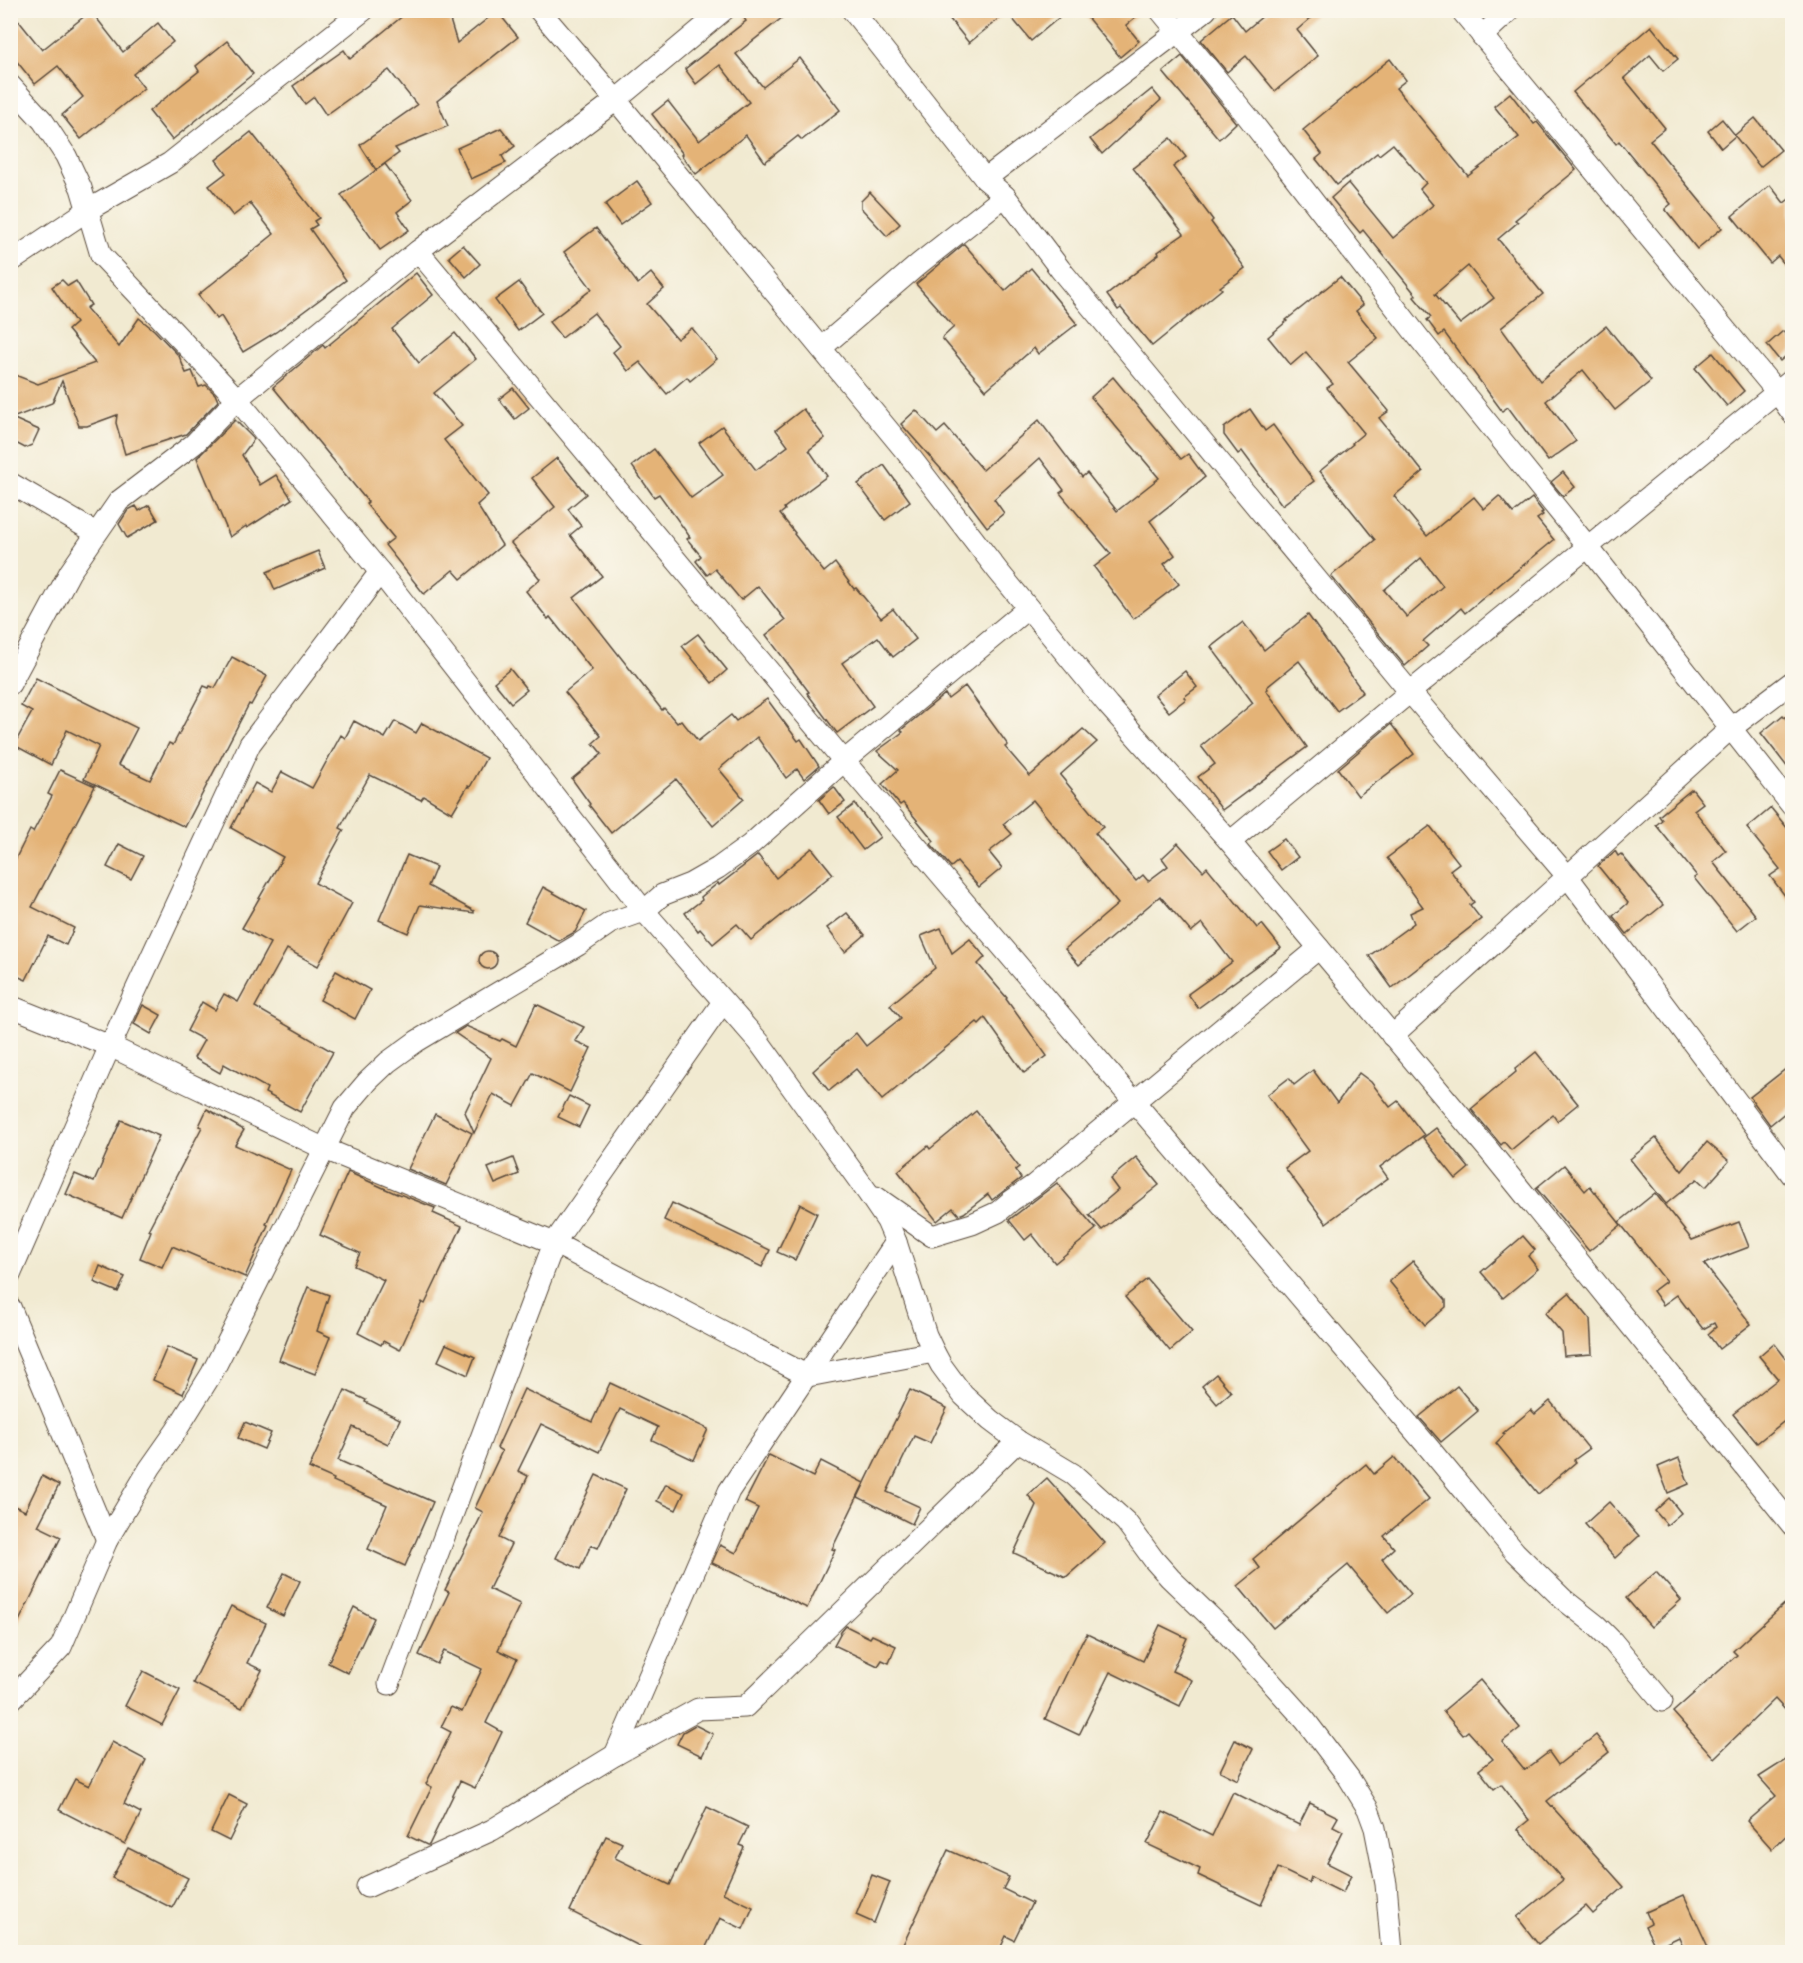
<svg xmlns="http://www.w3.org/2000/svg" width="1803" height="1963" font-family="'Balsamiq Sans',sans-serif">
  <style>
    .building { fill: #e4b377; fill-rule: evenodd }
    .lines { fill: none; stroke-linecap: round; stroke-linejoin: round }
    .minor-casing { stroke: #564739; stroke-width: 23 }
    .minor { stroke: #fff; stroke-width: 21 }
  </style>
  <rect width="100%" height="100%" fill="#fbf7ec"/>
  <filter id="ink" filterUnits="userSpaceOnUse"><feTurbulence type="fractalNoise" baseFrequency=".0167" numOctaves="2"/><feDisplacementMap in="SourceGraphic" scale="12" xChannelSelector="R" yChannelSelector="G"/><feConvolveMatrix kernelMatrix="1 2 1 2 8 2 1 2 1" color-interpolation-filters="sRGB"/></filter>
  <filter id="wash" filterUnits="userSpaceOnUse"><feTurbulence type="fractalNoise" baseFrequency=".008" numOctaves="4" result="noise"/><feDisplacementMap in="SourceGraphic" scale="24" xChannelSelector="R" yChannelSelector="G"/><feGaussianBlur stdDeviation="1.35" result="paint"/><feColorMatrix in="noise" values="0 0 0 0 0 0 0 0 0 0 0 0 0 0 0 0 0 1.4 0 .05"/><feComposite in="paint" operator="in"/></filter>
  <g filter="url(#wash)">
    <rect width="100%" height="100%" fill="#f1ead1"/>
    <g id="blocks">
      <!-- building -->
      <g class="building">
        <polygon points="10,10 42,50 91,11 123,52 158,23 173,42 133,74 144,88 81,139 62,115 83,97 58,66 35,84 10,53"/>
        <polygon points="410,10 447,10 457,43 497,11 518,37 437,101 448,126 395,148 399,153 376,170 360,145 417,105 389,70 326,115 314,97 305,104 293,86 344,50 350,59"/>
        <polygon points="753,10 792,10 736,54 763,87 800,58 840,110 802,140 798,136 765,162 746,135 696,174 681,155 683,154 652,114 668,101 699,141 749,102 720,65 696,84 685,69 746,21 744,18"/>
        <polygon points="959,10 1068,10 1031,41 1007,12 969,43 949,18"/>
        <polygon points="1081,10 1144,10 1126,25 1139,41 1120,57"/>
        <polygon points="1270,10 1320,10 1297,30 1318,56 1275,91 1246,56 1227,72 1201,40 1232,14 1245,31"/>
        <polygon points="1651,26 1678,59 1663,71 1650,55 1624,78 1665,128 1650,140 1722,228 1697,249 1665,209 1671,204 1619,141 1616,144 1573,92"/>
        <polygon points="227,41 253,74 172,140 149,111 199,71 196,66"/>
        <polygon points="1182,56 1236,123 1219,139 1163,72"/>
        <path d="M1390 59 1406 80 1396 88 1468 176 1519 137 1494 106 1510 93 1534 124 1537 122 1576 170 1515 220 1518 222 1498 239 1543 294 1501 328 1540 381 1606 326 1651 381 1615 410 1583 370 1546 401 1576 441 1548 461 1508 407 1502 411 1444 332 1439 336 1427 320 1431 317 1414 297 1416 295 1363 230 1360 233 1331 198 1348 183 1393 238 1433 205 1420 189 1426 183 1393 144 1379 155 1377 153 1337 185 1316 159 1322 154 1303 130ZM1468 266 1494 298 1460 324 1435 294Z"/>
        <polygon points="1152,89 1161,100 1102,154 1090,139"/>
        <polygon points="1755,118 1781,150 1760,167 1735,136 1721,148 1708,131 1722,119 1735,135"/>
        <polygon points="501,128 515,146 502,156 506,163 471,179 457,148"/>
        <polygon points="251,132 319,218 314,221 317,225 310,229 346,280 276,332 243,352 221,316 217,319 198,295 274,234 250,203 233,216 209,186 226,173 216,160"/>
        <polygon points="1171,138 1186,157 1173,167 1213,220 1211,222 1245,268 1220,287 1222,289 1152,346 1121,308 1118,310 1107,295 1159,254 1158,252 1184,234 1133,168"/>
        <polygon points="385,164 412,200 397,212 409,230 380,250 341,195"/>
        <polygon points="637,181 652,202 620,225 605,205"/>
        <polygon points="1770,185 1784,203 1792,197 1792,274 1778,256 1770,263 1732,216"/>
        <polygon points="870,192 900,224 887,236 861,208 861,201"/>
        <polygon points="596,228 638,284 651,273 664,289 647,304 677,339 692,328 717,359 690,381 687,377 667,394 640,362 628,371 613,352 620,346 594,313 562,338 549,322 592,289 564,252"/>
        <polygon points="964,244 1005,291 1031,268 1077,324 1038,354 1034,348 986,390 942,338 954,327 916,284"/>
        <polygon points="463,245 480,264 466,277 449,257"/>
        <polygon points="416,273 433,295 392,329 419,363 455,333 476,359 434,393 462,426 444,440 488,495 477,505 502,545 461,579 453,570 424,594 385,545 394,538 366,504 368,502 273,387 323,345 325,348"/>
        <path d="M1340 277 1363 305 1356 311 1378 338 1348 362 1389 411 1379 418 1423 472 1394 496 1427 536 1474 497 1484 509 1499 496 1513 513 1532 498 1543 512 1541 513 1543 515 1537 519 1554 540 1465 613 1461 608 1423 641 1428 646 1405 666 1331 576 1375 540 1320 471 1353 444 1352 443 1364 433 1327 388 1333 384 1306 352 1291 365 1268 337 1287 321 1286 320ZM1421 558 1443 586 1407 617 1384 590Z"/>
        <polygon points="62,280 68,286 76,281 91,305 86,308 119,347 139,318 154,330 179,356 186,373 192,371 199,387 206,385 215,394 218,401 186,434 125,454 116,423 117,415 87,426 79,426 62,381 52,403 12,418 39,430 32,445 25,448 10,440 10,373 38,384 95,363 68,330 76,323 52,287"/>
        <polygon points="519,282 542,313 518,331 495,300"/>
        <polygon points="1783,331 1792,343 1792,351 1780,361 1767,345"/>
        <polygon points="1713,353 1744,391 1727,406 1695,368"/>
        <polygon points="1113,377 1181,459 1188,454 1205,477 1150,521 1175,555 1164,564 1179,584 1133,619 1094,567 1111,554 1060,493 1064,490 1040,458 994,499 1004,513 987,527 956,486 901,424 916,410 937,433 945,426 983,470 1039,420 1082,477 1087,473 1117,511 1159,478 1091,397"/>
        <polygon points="513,388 529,408 515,419 499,399"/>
        <polygon points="803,409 825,438 809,450 827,476 784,508 785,510 780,514 795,533 794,534 824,572 835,563 854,589 856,588 881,618 893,609 916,639 893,657 878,637 842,663 873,706 837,733 807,693 809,692 766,635 785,620 758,586 741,600 715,569 707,575 696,561 701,556 687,539 690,537 659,494 654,497 632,466 654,449 691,498 723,475 699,443 722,426 756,470 788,446 776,430"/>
        <polygon points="1250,409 1265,431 1273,425 1314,481 1282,505 1242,451 1238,454 1224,435 1224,428"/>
        <polygon points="235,420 254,439 242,455 260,485 276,475 292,499 247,528 246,526 230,537 197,458"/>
        <polygon points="557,458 586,494 568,509 581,526 570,535 602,576 574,598 662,710 664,708 677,723 681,720 698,741 731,715 736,721 767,699 798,741 801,739 819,766 804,779 797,769 786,778 757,737 719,769 744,799 713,826 676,779 611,833 589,805 590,804 572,779 602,754 593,743 601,736 565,692 592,670 550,617 548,619 526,591 540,579 511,543 555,507 532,478"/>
        <polygon points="884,465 910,501 885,520 858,484"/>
        <polygon points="1563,472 1575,487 1563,496 1551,482"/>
        <polygon points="149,505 158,520 127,538 119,524 128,510 136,506 139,511"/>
        <polygon points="318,551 325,568 275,590 267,572"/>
        <polygon points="1308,615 1363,692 1337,711 1299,661 1267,687 1268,689 1266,690 1307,747 1222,810 1198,777 1215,764 1201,746 1253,703 1211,647 1243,622 1264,650"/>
        <polygon points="698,634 727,670 712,683 682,646"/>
        <polygon points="232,657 267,676 251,705 249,704 185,827 84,779 99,746 67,730 51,765 14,745 32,712 21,706 36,678 137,728 118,765 150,780 169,743 173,745 204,686 209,688 210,686 215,688"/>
        <polygon points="510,669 527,690 511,703 494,682"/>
        <polygon points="1185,671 1197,687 1184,697 1186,699 1169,712 1155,695"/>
        <polygon points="965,686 1008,745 1005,747 1030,776 1083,729 1097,742 1060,775 1103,827 1095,833 1136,881 1143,875 1148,881 1168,866 1162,858 1178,843 1203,871 1207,867 1257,928 1262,924 1281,948 1198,1008 1188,994 1232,962 1202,923 1191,932 1160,896 1079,965 1065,949 1118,904 1033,800 1003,824 1012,834 989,852 1002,868 979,887 957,862 951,867 931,844 934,841 903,803 900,805 882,784 898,770 877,751 903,732 901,730 945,694 948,699"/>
        <polygon points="1783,715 1792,726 1792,773 1761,733"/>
        <polygon points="354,721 385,738 395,721 416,733 422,723 486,758 470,787 468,786 452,813 424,796 421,800 370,775 340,828 344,830 315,883 352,903 318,966 287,949 255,1007 333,1052 300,1112 265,1093 267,1088 224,1064 220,1073 194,1058 204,1040 187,1031 202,1002 215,1010 224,994 238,1002 270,943 242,928 283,857 231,828 255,783 271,792 282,772 312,788 341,735 345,738"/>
        <polygon points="1391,724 1414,754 1358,796 1338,769"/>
        <polygon points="60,770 95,786 32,907 74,928 66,945 48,936 26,980 10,973 10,870 30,830 33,832 52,796 48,794"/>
        <polygon points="834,787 845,802 829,814 819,800"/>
        <polygon points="1692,789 1703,803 1694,810 1726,851 1713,862 1756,916 1737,931 1694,878 1697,876 1656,825 1662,820 1659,816"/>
        <polygon points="855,804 880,837 863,850 838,817"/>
        <polygon points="1771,808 1792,834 1792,905 1770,876 1780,869 1747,828"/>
        <polygon points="1430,826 1459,863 1450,870 1474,902 1470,905 1481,919 1392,988 1369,956 1414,923 1410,913 1423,907 1387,858"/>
        <polygon points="1284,839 1298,857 1281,870 1267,851"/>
        <polygon points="119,844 143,856 131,879 107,867"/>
        <polygon points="812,848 833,874 751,940 737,924 713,944 700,929 698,931 685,913 702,900 701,897 718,883 719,885 758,855 776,878"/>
        <polygon points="1615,851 1618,856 1621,854 1663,905 1627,934 1613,916 1628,903 1598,866"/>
        <polygon points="407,855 436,867 428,886 474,911 474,913 420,905 408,933 379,920"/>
        <polygon points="543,887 586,911 575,932 559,941 525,922"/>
        <polygon points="847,913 865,935 845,952 827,928"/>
        <polygon points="941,928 952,953 970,939 985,957 978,964 1007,998 1006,999 1047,1056 1024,1073 985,1018 979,1024 977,1022 882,1100 856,1069 829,1091 813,1071 856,1033 866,1046 901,1018 890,1005 935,968 921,936"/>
        <circle cx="488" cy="960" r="9"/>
        <polygon points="336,971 370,990 355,1019 320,1000"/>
        <polygon points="536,1004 584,1027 575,1041 591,1048 570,1092 533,1073 515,1106 493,1094 474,1133 465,1112 491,1058 455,1033 466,1026 500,1041 502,1039 516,1046"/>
        <polygon points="143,1005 161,1015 151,1034 134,1024"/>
        <polygon points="1536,1052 1578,1104 1557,1121 1553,1115 1511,1150 1504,1142 1501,1145 1471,1109 1516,1072 1515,1069"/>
        <polygon points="1792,1064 1792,1107 1770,1125 1750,1097"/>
        <polygon points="1313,1070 1337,1103 1359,1073 1371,1082 1390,1107 1398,1101 1424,1135 1380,1167 1388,1178 1326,1223 1285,1168 1308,1151 1267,1095 1289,1078 1294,1085"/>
        <polygon points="569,1096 589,1106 579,1127 558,1117"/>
        <polygon points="207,1109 244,1130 235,1145 291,1170 266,1224 268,1225 245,1277 172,1246 162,1267 140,1258 151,1231 148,1230 202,1127 199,1126"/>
        <polygon points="976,1111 1019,1167 1015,1170 1021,1178 992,1200 988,1194 964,1213 959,1215 953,1208 937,1221 898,1171 928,1146 930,1149"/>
        <polygon points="435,1114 472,1133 446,1185 408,1169"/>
        <polygon points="121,1120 159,1136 122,1218 66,1194 75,1174 94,1182"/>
        <polygon points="1436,1128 1469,1168 1456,1179 1423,1138"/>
        <polygon points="1656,1138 1682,1171 1707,1142 1729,1161 1706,1187 1697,1179 1666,1204 1630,1159"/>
        <polygon points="1136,1157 1159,1185 1102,1230 1089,1215 1118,1190 1110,1179"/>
        <polygon points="513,1158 519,1174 495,1184 488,1168"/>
        <polygon points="1564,1165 1585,1191 1590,1186 1621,1225 1589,1251 1536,1188"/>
        <polygon points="348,1172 397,1194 397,1193 435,1208 433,1213 462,1226 425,1304 422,1302 400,1350 383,1341 381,1345 358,1333 384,1280 354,1266 360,1253 320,1235"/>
        <polygon points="1057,1183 1096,1229 1055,1263 1032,1234 1025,1240 1009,1220"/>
        <polygon points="1655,1193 1692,1240 1739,1222 1749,1247 1704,1264 1751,1324 1719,1349 1708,1334 1716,1327 1714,1323 1703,1329 1677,1295 1663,1305 1653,1291 1666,1281 1619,1222"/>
        <polygon points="672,1203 770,1250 762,1267 664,1220"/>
        <polygon points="800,1204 817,1213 795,1260 777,1252"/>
        <polygon points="1523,1236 1535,1250 1528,1256 1538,1269 1503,1298 1481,1272"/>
        <polygon points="1413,1261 1446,1300 1446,1307 1425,1325 1389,1281"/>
        <polygon points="100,1266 125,1277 118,1292 94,1282"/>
        <polygon points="1147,1279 1192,1332 1170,1351 1125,1297"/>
        <polygon points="308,1287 329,1295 317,1331 330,1337 315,1374 279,1360"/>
        <polygon points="1569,1293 1590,1319 1592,1354 1564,1356 1562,1333 1545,1313"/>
        <polygon points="1774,1343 1792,1366 1792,1415 1757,1443 1733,1414 1778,1379 1759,1356"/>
        <polygon points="446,1344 475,1357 468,1375 438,1361"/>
        <polygon points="167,1347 198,1360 183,1394 153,1380"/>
        <polygon points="1216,1374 1231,1392 1217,1404 1202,1386"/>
        <polygon points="610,1383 708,1429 694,1460 652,1440 658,1427 620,1409 599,1452 541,1424 518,1471 528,1476 499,1538 511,1544 489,1589 520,1604 498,1650 517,1659 486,1723 502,1732 475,1788 460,1781 429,1845 427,1845 408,1836 432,1787 426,1784 451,1732 441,1727 451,1707 462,1712 482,1669 444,1651 437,1664 419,1655 449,1592 445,1590 483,1512 475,1508 502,1451 497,1448 524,1389 592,1422"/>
        <polygon points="1457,1386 1478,1411 1441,1442 1419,1417"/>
        <polygon points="345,1390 366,1400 365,1402 400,1419 388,1444 353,1427 338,1460 433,1502 405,1566 368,1549 387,1505 333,1481 334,1479 309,1468"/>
        <polygon points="910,1390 947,1408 930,1443 914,1436 887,1492 920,1507 912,1524 858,1497"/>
        <polygon points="1550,1401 1589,1449 1574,1460 1576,1462 1538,1494 1496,1443 1505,1434 1503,1433 1531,1410 1535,1414"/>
        <polygon points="245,1422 271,1433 264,1449 238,1438"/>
        <polygon points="769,1455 813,1477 821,1461 864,1483 832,1549 835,1550 807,1608 712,1563 720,1545 736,1553 758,1508 745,1502"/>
        <polygon points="1394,1457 1429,1499 1384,1536 1394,1548 1382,1559 1411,1594 1388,1613 1348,1565 1273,1628 1238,1586 1260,1568 1253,1559 1366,1464 1374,1474"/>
        <polygon points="1679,1458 1689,1484 1668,1493 1658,1467"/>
        <polygon points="596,1475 626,1489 598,1548 591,1545 580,1569 556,1558"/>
        <polygon points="42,1476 59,1485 38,1526 61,1537 10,1639 10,1504 25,1511"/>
        <polygon points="1047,1478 1105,1543 1066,1577 1014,1553 1036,1505 1028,1495"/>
        <polygon points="666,1484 684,1493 676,1510 657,1501"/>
        <polygon points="1669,1498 1681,1513 1667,1525 1655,1511"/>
        <polygon points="1609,1502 1639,1536 1615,1558 1585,1524"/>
        <polygon points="1656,1572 1681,1600 1651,1627 1626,1598"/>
        <polygon points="284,1573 300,1581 283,1616 267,1608"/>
        <polygon points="1792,1597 1792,1717 1775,1699 1714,1758 1673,1712 1737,1655 1733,1651"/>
        <polygon points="231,1606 266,1623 247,1663 262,1670 242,1708 193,1683"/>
        <polygon points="354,1607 374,1618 348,1673 328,1663"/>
        <polygon points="1160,1625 1187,1638 1172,1671 1192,1680 1180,1706 1110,1672 1079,1735 1045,1719 1082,1641 1083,1641 1087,1634 1143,1661"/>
        <polygon points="846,1626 870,1638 872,1635 896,1646 889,1663 882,1660 878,1666 834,1645 841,1632"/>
        <polygon points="143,1671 180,1690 162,1725 125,1706"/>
        <polygon points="1480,1680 1520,1728 1502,1742 1525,1770 1549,1752 1558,1765 1596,1735 1609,1752 1547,1801 1624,1887 1593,1914 1586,1906 1538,1944 1517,1917 1563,1880 1518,1829 1529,1820 1501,1784 1494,1789 1479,1770 1493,1759 1468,1731 1463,1735 1443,1711"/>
        <polygon points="695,1725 713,1734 702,1756 677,1744 683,1732"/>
        <polygon points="1235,1740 1253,1749 1238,1780 1220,1771"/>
        <polygon points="112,1742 146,1760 124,1804 141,1813 125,1844 59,1810 75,1779 89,1786"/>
        <polygon points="1792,1756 1792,1830 1772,1849 1747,1821 1776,1796 1759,1777"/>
        <polygon points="1233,1792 1299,1825 1310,1803 1338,1817 1333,1826 1343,1831 1327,1863 1351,1875 1343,1893 1311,1877 1309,1883 1278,1868 1261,1905 1198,1875 1200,1869 1147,1844 1163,1812 1212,1836"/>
        <polygon points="229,1795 247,1804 229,1841 211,1832"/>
        <polygon points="707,1807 748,1827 739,1845 744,1847 723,1893 753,1907 743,1929 720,1918 703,1953 653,1953 570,1911 606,1836 622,1843 615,1858 670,1885"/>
        <polygon points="128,1848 188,1878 172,1908 112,1878"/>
        <polygon points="948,1850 1009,1877 1003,1889 1032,1903 1014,1940 1006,1936 998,1953 899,1953"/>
        <polygon points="872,1875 890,1882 874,1923 856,1915"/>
        <polygon points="1684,1895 1708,1947 1697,1953 1686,1953 1679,1937 1656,1948 1645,1926 1651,1923 1646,1912"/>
      </g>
    </g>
  </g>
  <g filter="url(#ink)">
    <use href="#blocks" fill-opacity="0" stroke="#564739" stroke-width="1.5"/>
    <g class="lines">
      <defs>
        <g id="minor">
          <polyline points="539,10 616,100 908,454 998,571 1108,705 1230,842 1487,1148 1792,1525"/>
          <polyline points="852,10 985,179 1005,196 1060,269 1410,692 1568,877 1792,1175"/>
          <polyline points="1160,10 1248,117 1419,338 1588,547 1792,806"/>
          <polyline points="1461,10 1777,392 1792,413"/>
          <polyline points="1482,36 1510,10"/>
          <polyline points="10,85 43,121 66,156 81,188 101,255 237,399 380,572 644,911 759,1042 868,1193 887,1221 896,1242 926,1335 934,1352 941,1365 963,1395 990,1420 1018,1441 1073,1474 1126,1522 1154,1560 1170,1578 1224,1630 1305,1720 1349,1778 1368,1809 1375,1828 1386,1884 1392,1952"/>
          <polyline points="985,179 1206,10"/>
          <polyline points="418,251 844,761 1429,1448 1515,1552 1563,1599 1596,1625 1613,1642 1662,1701"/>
          <polyline points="10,262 88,210 170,163 364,10"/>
          <polyline points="821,348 920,263 1005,196"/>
          <polyline points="10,483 96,533"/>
          <polyline points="10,684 70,572 119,501 194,444 237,399 418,251 616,100 724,10"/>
          <polyline points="1230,842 1410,692 1792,380"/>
          <polyline points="10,1006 110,1046 325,1149 554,1243 808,1376 934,1352"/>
          <polyline points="1392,1036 1730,729 1792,682"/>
          <polyline points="876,1197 932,1236 972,1224 998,1212 1011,1201 1034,1185 1319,948"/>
          <polyline points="10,1275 110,1046 250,744 380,572"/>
          <polyline points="10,1307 107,1540"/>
          <polyline points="389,1684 554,1243 723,1002"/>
          <polyline points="10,1701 61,1647 107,1540 150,1468 176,1431 212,1373 345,1108 368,1081 388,1062 417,1041 578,945 610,923 644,911 662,895 690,884 718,868 750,845 844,761 1028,608"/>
          <polyline points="615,1755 729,1491 896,1242"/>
          <polyline points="367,1887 492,1830 615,1755 698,1709 745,1707 1018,1441"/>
        </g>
      </defs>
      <!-- minor casing -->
      <use href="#minor" class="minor-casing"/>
      <!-- minor -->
      <use href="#minor" class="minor"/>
    </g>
  </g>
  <!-- margin -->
  <rect width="1803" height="1963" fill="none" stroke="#fbf7ec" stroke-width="36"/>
</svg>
